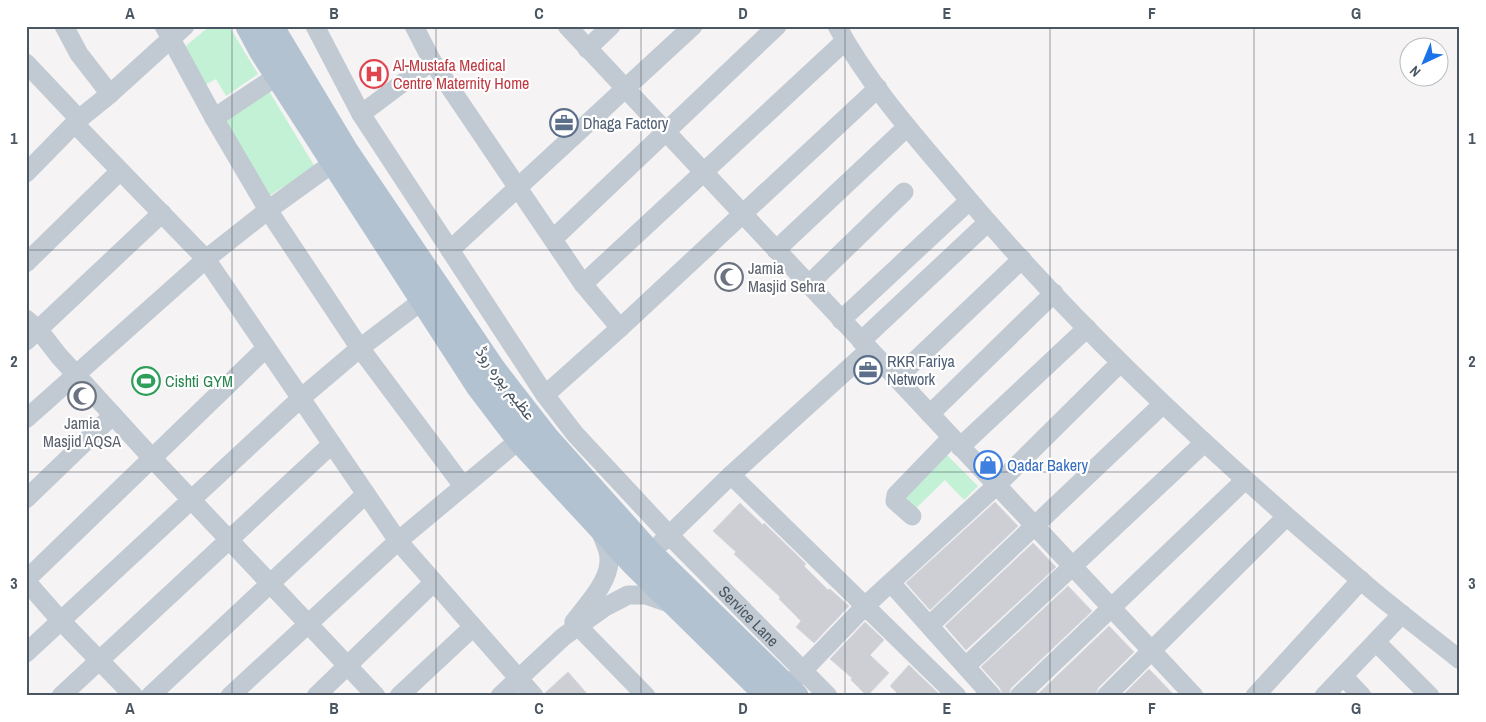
<svg xmlns="http://www.w3.org/2000/svg" width="1486" height="722" font-family="'Archivo Narrow',Vazirmatn,sans-serif">
  <style>
    .green { fill: #c3f1d5 }
    .building { fill: #cdcfd5; stroke: #d7d9de }
    .lines { fill: none; stroke-linecap: round; stroke-linejoin: round }
    .minor { stroke: #c1cad2; stroke-width: 19 }
    .major { stroke: #b3c2d1; stroke-width: 25 }
    .grid { fill: none; stroke: #4a5661; stroke-width: 1; stroke-opacity: 0.55 }
    .labels { text-anchor: middle; dominant-baseline: central; stroke-width: 4.5; stroke-linejoin: round; paint-order: stroke }
    .health-label { font-size: 16px; fill: #be3a42; stroke: #fff; text-anchor: start }
    .service-label { font-size: 16px; fill: #4e5e75; stroke: #fff; text-anchor: start }
    .worship-label { font-size: 16px; fill: #5b616d; stroke: #fff; text-anchor: start }
    .leisure-label { font-size: 16px; fill: #27864d; stroke: #fff; text-anchor: start }
    .street-label { font-size: 16px; fill: #4a5661; stroke: #fff }
    .shop-label { font-size: 16px; fill: #366cbe; stroke: #fff; text-anchor: start }
    .neatline { fill: none; stroke: #4a5661; stroke-width: 2 }
    .grid-label { font-size: 16px; text-anchor: middle; font-weight: bold; fill: #4a5661 }
  </style>
  <rect width="100%" height="100%" fill="#f5f3f3"/>
  <!-- green -->
  <g class="green">
    <polygon points="210,26 229,26 258,74 226,96 216,79 203,86 182,49"/>
    <polygon points="269,91 315,167 267,197 222,123"/>
    <polygon points="947,455 978,486 964,500 945,480 914,510 902,499"/>
  </g>
  <!-- building -->
  <g class="building">
    <polygon points="995,502 1018,526 930,610 906,583"/>
    <polygon points="740,503 763,525 764,523 806,564 804,566 828,590 830,589 849,606 814,643 796,627 801,621 779,599 780,597 734,554 736,552 713,531"/>
    <polygon points="1033,543 1056,567 966,650 945,626"/>
    <polygon points="1068,586 1092,611 1011,688 1008,696 1003,696 1000,688 981,667"/>
    <polygon points="865,622 884,640 870,655 889,673 867,696 851,680 852,678 830,659"/>
    <polygon points="1109,626 1134,652 1098,688 1095,696 1036,696"/>
    <polygon points="909,665 941,696 900,696 890,686"/>
    <polygon points="1149,669 1175,696 1122,696"/>
    <polygon points="568,672 589,696 545,696 545,693"/>
  </g>
  <g class="lines">
    <!-- minor -->
    <g class="minor">
      <polyline points="64,26 79,54 110,94"/>
      <polyline points="164,26 214,118 268,210 357,344 463,486"/>
      <path id="s1" d="M315 26 361 114 545 395 575 434 670 536 828 696"/>
      <polyline points="414,26 432,61 583,284 620,328"/>
      <polyline points="567,26 1194,696"/>
      <path d="M837 26C869 85 915 136 958 187 1068 318 1192 435 1321 546 1345 566 1368 588 1393 607 1415 625 1438 642 1460 660"/>
      <polyline points="587,49 611,26"/>
      <polyline points="26,63 79,119"/>
      <polyline points="361,114 432,61"/>
      <polyline points="214,118 277,76"/>
      <polyline points="75,124 206,259 398,541 534,696"/>
      <polyline points="26,173 79,119 110,94 185,26"/>
      <polyline points="553,239 777,26"/>
      <polyline points="450,250 693,26"/>
      <polyline points="776,250 907,127"/>
      <polyline points="26,263 120,171"/>
      <polyline points="583,284 845,41"/>
      <polyline points="808,285 904,192"/>
      <polyline points="26,319 38,329 59,356 152,458 376,696"/>
      <polyline points="841,320 969,201"/>
      <polyline points="26,341 162,213"/>
      <polyline points="861,341 987,223"/>
      <polyline points="897,378 1022,259"/>
      <polyline points="545,395 620,328 878,88"/>
      <polyline points="930,414 1054,293"/>
      <polyline points="26,419 206,259 268,210 333,163"/>
      <polyline points="960,447 1087,328"/>
      <polyline points="731,475 957,696"/>
      <polyline points="26,499 113,415"/>
      <polyline points="912,516 895,501 896,495 951,438"/>
      <polyline points="661,543 731,475 869,350"/>
      <polyline points="26,580 266,348"/>
      <polyline points="26,581 61,621 134,696"/>
      <polyline points="891,583 992,696"/>
      <path d="M574 622C586 606 609 582 609 561 610 552 604 540 600 531"/>
      <polyline points="574,622 646,696"/>
      <polyline points="930,625 1163,404"/>
      <polyline points="1376,642 1430,696"/>
      <polyline points="26,653 301,398 360,348 423,300"/>
      <polyline points="966,666 1204,443"/>
      <polyline points="1343,676 1362,696"/>
      <polyline points="795,679 865,606 997,485 1120,363"/>
      <polyline points="61,696 332,444"/>
      <polyline points="150,696 366,494"/>
      <polyline points="230,696 398,541 519,440"/>
      <polyline points="316,696 434,582"/>
      <polyline points="399,696 473,627"/>
      <polyline points="500,696 563,637 605,607 628,595 646,595 672,604"/>
      <polyline points="1019,696 1245,480"/>
      <polyline points="1106,696 1286,517"/>
      <polyline points="1255,696 1361,580"/>
      <polyline points="1324,696 1402,614"/>
    </g>
    <!-- major -->
    <g class="major">
      <polyline points="248,26 262,52 478,386 519,440 633,563 768,696"/>
      <polyline points="271,26 346,151 494,370 546,437 650,553 796,696"/>
    </g>
  </g>
  <!-- grid -->
  <path class="grid" d="M232 26V696M436 26V696M641 26V696M845 26V696M1050 26V696M1254 26V696M26 250H1460M26 472H1460"/>
  <!-- icons -->
  <defs>
    <symbol id="hospital-ring" viewBox="-11 -11 22 22"><circle r="9.5" fill="#fff" stroke="#e0444e" stroke-width="1.5"/><path d="M-5-5h3v3.5h4V-5h3V5h-3V1.5h-4V5h-3Z" fill="#e0444e"/></symbol>
    <symbol id="office-ring" viewBox="-11 -11 22 22"><circle r="9.5" fill="#fff" stroke="#5c6f8a" stroke-width="1.5"/><path d="M-6-3h4V-5.5h4V-3h4V5H-6ZM-1-4.5V-3h2v-1.5ZM-6 0V1H6V0Z" fill="#5c6f8a"/></symbol>
    <symbol id="mosque-ring" viewBox="-11 -11 22 22"><circle r="9.5" fill="#fff" stroke="#6b7280" stroke-width="1.5"/><path d="M3.5-4.9A6 6 0 1 0 3.5 4.9A5 5 0 1 1 3.5-4.9Z" fill="#6b7280"/></symbol>
    <symbol id="stadium-ring" viewBox="-11 -11 22 22"><circle r="9.5" fill="#fff" stroke="#2e9e5b" stroke-width="1.5"/><path d="M0-5a6.5 5 0 1 0 0 10a6.5 5 0 1 0 0-10ZM-3.5-1.8h7v3.6h-7Z" fill="#2e9e5b"/></symbol>
    <symbol id="shop-ring" viewBox="-11 -11 22 22"><circle r="9.5" fill="#fff" stroke="#3f7fe0" stroke-width="1.5"/><path d="M-5-2.5h2.3a2.7 3.5 0 0 1 5.4 0H5L5.5 6h-11ZM-1.5-2.5h3a1.5 2.3 0 0 0-3 0Z" fill="#3f7fe0"/></symbol>
  </defs>
  <g fill-rule="evenodd">
    <use href="#hospital-ring" x="358" y="58" width="32" height="32"/>
    <use href="#office-ring" x="548" y="107" width="32" height="32"/>
    <use href="#mosque-ring" x="713" y="261" width="32" height="32"/>
    <use href="#office-ring" x="852" y="354" width="32" height="32"/>
    <use href="#stadium-ring" x="130" y="365" width="32" height="32"/>
    <use href="#mosque-ring" x="66" y="380" width="32" height="32"/>
    <use href="#shop-ring" x="972" y="449" width="32" height="32"/>
  </g>
  <g class="labels">
    <!-- health labels -->
    <g class="health-label">
      <text x="393" y="65">Al-Mustafa Medical<tspan x="393" dy="18">Centre Maternity Home</tspan></text>
    </g>
    <!-- service labels -->
    <g class="service-label">
      <text x="583" y="123">Dhaga Factory</text>
      <text x="887" y="361">RKR Fariya<tspan x="887" dy="18">Network</tspan></text>
    </g>
    <!-- worship labels -->
    <g class="worship-label">
      <text x="748" y="268">Jamia<tspan x="748" dy="18">Masjid Sehra</tspan></text>
      <text x="82" y="423" text-anchor="middle">Jamia<tspan x="82" dy="18">Masjid AQSA</tspan></text>
    </g>
    <!-- leisure labels -->
    <g class="leisure-label">
      <text x="165" y="381">Cishti GYM</text>
    </g>
    <!-- street labels -->
    <g class="street-label">
      <text transform="translate(506 383) rotate(53)">عظیم پورہ روڈ</text>
      <text stroke="none"><textPath href="#s1" startOffset="736">Service Lane</textPath></text>
    </g>
    <!-- shop labels -->
    <g class="shop-label">
      <text x="1007" y="465">Qadar Bakery</text>
    </g>
  </g>
  <!-- border -->
  <rect width="1486" height="722" fill="none" stroke="#ffffff" stroke-width="55"/>
  <!-- north arrow -->
  <g transform="translate(1424 62) rotate(224)"><circle r="24" fill="#ffffff" stroke="#b7bbc0"/>
  <path d="M0-4L9 19L0 12L-9 19Z" fill="#1a73e8"/>
  <text y="-8" font-size="14" font-weight="bold" text-anchor="middle" fill="#4a5661">N</text>
  </g>
  <rect x="28" y="28" width="1430" height="666" class="neatline"/>
  <g class="grid-label">
    <text x="130" y="19">A</text>
    <text x="334" y="19">B</text>
    <text x="539" y="19">C</text>
    <text x="743" y="19">D</text>
    <text x="947" y="19">E</text>
    <text x="1152" y="19">F</text>
    <text x="1356" y="19">G</text>
    <text x="14" y="144">1</text>
    <text x="1472" y="144">1</text>
    <text x="14" y="367">2</text>
    <text x="1472" y="367">2</text>
    <text x="14" y="589">3</text>
    <text x="1472" y="589">3</text>
    <text x="130" y="714">A</text>
    <text x="334" y="714">B</text>
    <text x="539" y="714">C</text>
    <text x="743" y="714">D</text>
    <text x="947" y="714">E</text>
    <text x="1152" y="714">F</text>
    <text x="1356" y="714">G</text>
  </g>
</svg>
